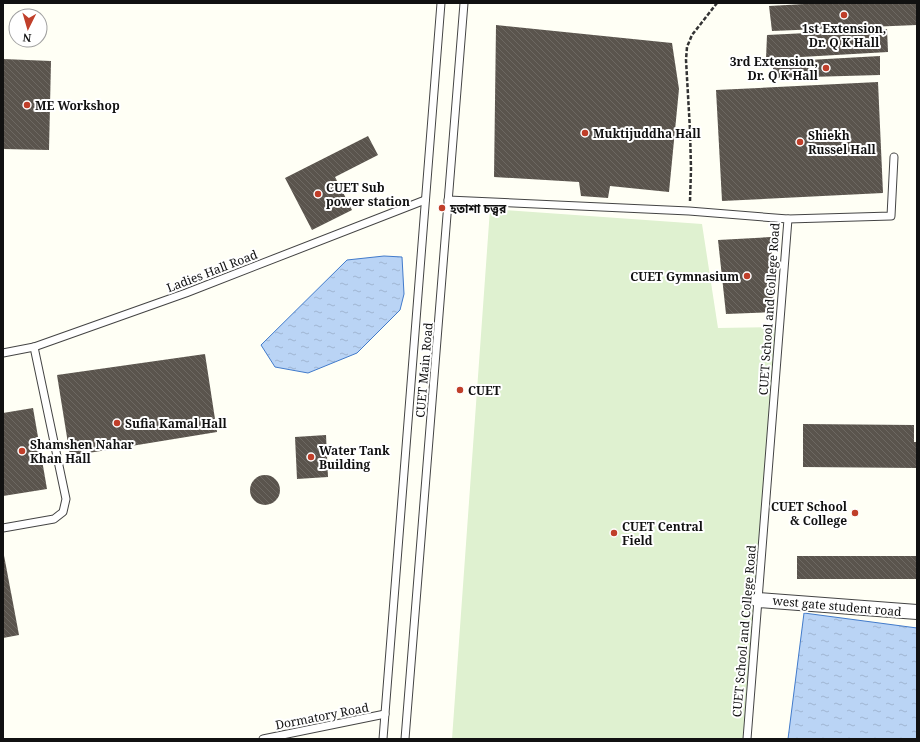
<svg xmlns="http://www.w3.org/2000/svg" width="920" height="742" font-family="'Noto Serif','Noto Sans Bengali',serif">
  <style>
    .pitch { fill: #dff1d0 }
    .water { fill: url(#water-ripples); stroke: #427bcb }
    .building { fill: url(#building-back-hatch) }
    .lines { fill: none; stroke-linecap: round; stroke-linejoin: round }
    .lane-casing { stroke: #444; stroke-width: 9 }
    .street-casing { stroke: #444; stroke-width: 16 }
    .path { stroke: #333; stroke-width: 2.5; stroke-dasharray: 4 2; stroke-linecap: butt }
    .lane { stroke: #fff; stroke-width: 7 }
    .street { stroke: #fff; stroke-width: 14 }
    .poi-dot { fill: #c03f2a; stroke: #fff; stroke-width: 1.5 }
    .labels { text-anchor: middle; dominant-baseline: central; stroke-width: 4; stroke-linejoin: round; paint-order: stroke }
    .poi-label { font-size: 12px; font-weight: bold; fill: #111; stroke: #fff; text-anchor: start }
    .street-label { font-size: 12px; fill: #111; stroke: #fff }
  </style>
  <defs>
    <pattern id="water-ripples" width="26" height="14" patternUnits="userSpaceOnUse"><rect width="26" height="14" fill="#bad4f5"/><path d="M2 4q2-2 4 0t4 0M15 11q2-2 4 0t4 0" fill="none" stroke="#9fb5d1"/></pattern>
    <pattern id="building-back-hatch" width="6" height="6" patternUnits="userSpaceOnUse"><rect width="6" height="6" fill="#5a544d"/><path d="M-1 5l2 2M0 0l6 6M5-1l2 2" fill="none" stroke="#6d6862"/></pattern>
  </defs>
  <rect width="100%" height="100%" fill="#fffff5"/>
  <!-- pitch -->
  <polygon class="pitch" points="490,209 702,224 718,328 780,327 743,739 452,739"/>
  <!-- water -->
  <g class="water">
    <polygon points="384,256 402,257 404,294 400,310 357,353 308,373 275,367 261,345 347,260"/>
    <polygon points="804,613 917,628 917,739 788,739"/>
  </g>
  <!-- building -->
  <g class="building">
    <polygon points="822,3 917,3 917,25 772,31 769,6"/>
    <polygon points="496,25 672,43 679,89 669,192 610,186 608,198 581,196 579,182 494,177"/>
    <polygon points="887,29 888,52 766,59 767,35"/>
    <polygon points="880,56 880,75 773,78 773,62"/>
    <polygon points="3,59 51,61 49,150 3,149"/>
    <polygon points="878,82 883,193 722,201 716,90"/>
    <polygon points="368,136 378,155 335,177 352,210 312,230 285,178"/>
    <polygon points="771,237 774,312 726,314 718,240"/>
    <polygon points="205,354 217,432 70,456 57,375"/>
    <polygon points="33,408 47,489 3,496 3,413"/>
    <polygon points="803,424 914,425 914,442 917,442 917,468 803,467"/>
    <polygon points="326,435 328,477 297,479 295,437"/>
    <circle cx="265" cy="490" r="15"/>
    <polygon points="3,550 19,635 3,638"/>
    <rect x="797" y="556" width="120" height="23"/>
  </g>
  <g class="lines">
    <defs>
      <g id="lane">
        <polyline points="448,200 689,211 788,219 747,739"/>
        <polyline points="788,219 891,216 894,157"/>
        <polyline points="3,353 34,347 186,293 425,200"/>
        <polyline points="3,528 54,519 63,512 66,499 34,347"/>
        <polyline points="263,739 385,714"/>
        <polyline points="383,739 441,3"/>
        <polyline points="405,739 464,3"/>
      </g>
      <polyline id="street" points="758,600 917,612"/>
    </defs>
    <!-- lane casing -->
    <use href="#lane" class="lane-casing"/>
    <!-- street casing -->
    <use href="#street" class="street-casing"/>
    <!-- path -->
    <polyline class="path" points="690,201 691,169 690,130 686,60 687,47 692,35 717,3"/>
    <!-- lane -->
    <use href="#lane" class="lane"/>
    <!-- street -->
    <use href="#street" class="street"/>
  </g>
  <!-- markers -->
  <g class="poi-dot">
    <circle cx="844" cy="15" r="4"/>
    <circle cx="826" cy="68" r="4"/>
    <circle cx="27" cy="105" r="4"/>
    <circle cx="585" cy="133" r="4"/>
    <circle cx="800" cy="142" r="4"/>
    <circle cx="318" cy="194" r="4"/>
    <circle cx="442" cy="208" r="4"/>
    <circle cx="747" cy="276" r="4"/>
    <circle cx="460" cy="390" r="4"/>
    <circle cx="117" cy="423" r="4"/>
    <circle cx="22" cy="451" r="4"/>
    <circle cx="311" cy="457" r="4"/>
    <circle cx="855" cy="513" r="4"/>
    <circle cx="614" cy="533" r="4"/>
  </g>
  <g class="labels">
    <!-- poi labels -->
    <g class="poi-label">
      <text x="844" y="28" text-anchor="middle">1st Extension,<tspan x="844" dy="14">Dr. Q K Hall</tspan></text>
      <text x="818" y="61" text-anchor="end">3rd Extension,<tspan x="818" dy="14">Dr. Q K Hall</tspan></text>
      <text x="35" y="105">ME Workshop</text>
      <text x="593" y="133">Muktijuddha Hall</text>
      <text x="808" y="135">Shiekh<tspan x="808" dy="14">Russel Hall</tspan></text>
      <text x="326" y="187">CUET Sub<tspan x="326" dy="14">power station</tspan></text>
      <text x="450" y="208">হতাশা চত্ত্বর</text>
      <text x="739" y="276" text-anchor="end">CUET Gymnasium</text>
      <text x="468" y="390">CUET</text>
      <text x="125" y="423">Sufia Kamal Hall</text>
      <text x="30" y="444">Shamshen Nahar<tspan x="30" dy="14">Khan Hall</tspan></text>
      <text x="319" y="450">Water Tank<tspan x="319" dy="14">Building</tspan></text>
      <text x="847" y="506" text-anchor="end">CUET School<tspan x="847" dy="14">&amp; College</tspan></text>
      <text x="622" y="526">CUET Central<tspan x="622" dy="14">Field</tspan></text>
    </g>
    <!-- street labels -->
    <g class="street-label">
      <text transform="translate(212 271) rotate(-21)">Ladies Hall Road</text>
      <text transform="translate(769 309) rotate(-86)">CUET School and College Road</text>
      <text transform="translate(424 370) rotate(-85)">CUET Main Road</text>
      <text transform="translate(837 606) rotate(5)">west gate student road</text>
      <text transform="translate(744 631) rotate(-85)">CUET School and College Road</text>
      <text transform="translate(322 716) rotate(-11)">Dormatory Road</text>
    </g>
  </g>
  <!-- border -->
  <rect width="920" height="742" fill="none" stroke="#111111" stroke-width="8"/>
  <!-- north arrow -->
  <g transform="translate(28 28) rotate(185)"><circle r="19" fill="#ffffff" stroke="#a0a0a0"/>
  <path d="M0-3L7 15L0 10L-7 15Z" fill="#c03f2a"/>
  <text y="-6" font-size="11" font-weight="bold" text-anchor="middle" fill="#111111">N</text>
  </g>
</svg>
